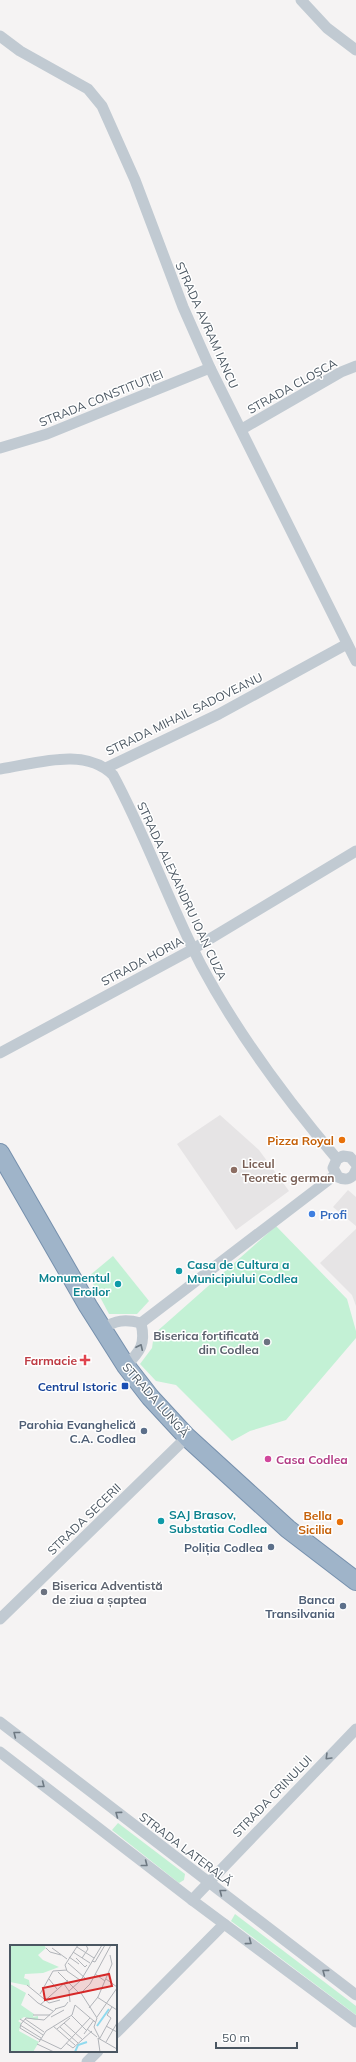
<svg xmlns="http://www.w3.org/2000/svg" width="356" height="2062" font-family="Mulish,sans-serif">
  <style>
    .education { fill: #e6e4e5 }
    .green { fill: #c3f1d5 }
    .lines { fill: none; stroke-linecap: round; stroke-linejoin: round }
    .trunk-casing { stroke: #7690ad; stroke-width: 20 }
    .minor { stroke: #c1cad2; stroke-width: 11 }
    .trunk { stroke: #9fb4c9; stroke-width: 18 }
    .oneway { stroke: #6e7983 }
    .food-dot { fill: #e8710a; stroke: #fff; stroke-width: 1.5 }
    .education-dot { fill: #8d6e63; stroke: #fff; stroke-width: 1.5 }
    .shop-dot { fill: #3f7fe0; stroke: #fff; stroke-width: 1.5 }
    .culture-dot { fill: #0f9aa8; stroke: #fff; stroke-width: 1.5 }
    .worship-dot { fill: #6b7280; stroke: #fff; stroke-width: 1.5 }
    .health-dot { fill: #e0444e; stroke: #fff; stroke-width: 1.5 }
    .transit-dot { fill: #1a4fb4; stroke: #fff; stroke-width: 1.5 }
    .service-dot { fill: #5c6f8a; stroke: #fff; stroke-width: 1.5 }
    .hotel-dot { fill: #d1479c; stroke: #fff; stroke-width: 1.5 }
    .labels { text-anchor: middle; dominant-baseline: central; stroke-width: 3; stroke-linejoin: round; paint-order: stroke }
    .street-label { font-size: 12px; fill: #4a5661; stroke: #fff }
    .food-label { font-size: 12px; font-weight: bold; fill: #c56008; stroke: #fff; text-anchor: end }
    .education-label { font-size: 12px; font-weight: bold; fill: #785e54; stroke: #fff; text-anchor: start }
    .shop-label { font-size: 12px; font-weight: bold; fill: #366cbe; stroke: #fff; text-anchor: start }
    .culture-label { font-size: 12px; font-weight: bold; fill: #0d838f; stroke: #fff; text-anchor: start }
    .worship-label { font-size: 12px; font-weight: bold; fill: #5b616d; stroke: #fff; text-anchor: end }
    .health-label { font-size: 12px; font-weight: bold; fill: #be3a42; stroke: #fff; text-anchor: end }
    .transit-label { font-size: 12px; font-weight: bold; fill: #164399; stroke: #fff; text-anchor: end }
    .service-label { font-size: 12px; font-weight: bold; fill: #4e5e75; stroke: #fff; text-anchor: end }
    .hotel-label { font-size: 12px; font-weight: bold; fill: #b23c85; stroke: #fff; text-anchor: start }
    .inset-river { fill: none; stroke: #90daee; stroke-width: 2 }
    .inset-road { fill: none; stroke: #b1b4b9; stroke-width: 1 }
    .view { fill: #d62828; fill-opacity: 0.15; stroke: #d62828; stroke-width: 2 }
    .inset-edge { fill: none; stroke: #4a5661; stroke-width: 2 }
  </style>
  <rect width="100%" height="100%" fill="#f5f3f3"/>
  <!-- education -->
  <g class="education">
    <polygon points="220,1115 259,1150 289,1191 236,1230 177,1144"/>
    <polygon points="348,1190 356,1197 356,1226 333,1207"/>
    <polygon points="356,1229 356,1306 352,1295 320,1263"/>
  </g>
  <!-- green -->
  <g class="green">
    <polygon points="276,1226 347,1299 356,1331 356,1338 286,1420 250,1431 232,1441 176,1385 156,1381 140,1364 152,1348 154,1334"/>
    <polygon points="113,1256 149,1301 137,1314 109,1314 89,1276"/>
    <polygon points="118,1823 185,1874 184,1880 179,1883 112,1830"/>
    <polygon points="235,1914 356,2006 356,2015 231,1921"/>
  </g>
  <g class="lines">
    <defs>
      <polyline id="trunk" points="0,1153 88,1306 126,1366 150,1397 187,1437 288,1529 356,1581"/>
    </defs>
    <!-- trunk casing -->
    <use href="#trunk" class="trunk-casing"/>
    <!-- minor -->
    <g class="minor">
      <polyline points="301,0 327,28 356,50"/>
      <polyline points="0,36 20,51 88,89 102,106 135,180 183,307 210,368 356,661"/>
      <polyline points="242,429 341,372 356,366"/>
      <polyline points="0,448 47,434 210,368"/>
      <polyline points="106,768 219,714 347,644"/>
      <path d="M0 769C35 764 85 746 113 775 146 836 169 903 201 965 238 1034 286 1099 337 1159"/>
      <polyline points="0,1053 193,949 356,851"/>
      <path d="M356 1164 350 1157 343 1156 337 1159 333 1168 338 1177C346 1181 353 1179 356 1170"/>
      <polyline points="141,1323 335,1175"/>
      <path d="M102 1329C116 1320 125 1319 141 1323"/>
      <path d="M126 1366C140 1351 146 1345 141 1323"/>
      <polyline points="0,1619 187,1437"/>
      <polyline points="0,1722 356,1995"/>
      <polyline points="0,1752 192,1900 356,2022"/>
      <polyline points="192,1900 356,1729"/>
      <polyline points="116,2033 224,1924"/>
      <polyline points="87,2062 98,2051"/>
    </g>
    <!-- trunk -->
    <use href="#trunk" class="trunk"/>
  </g>
  <!-- one-way arrows -->
  <defs><path id="oneway-chevron" d="M-2-3.5L2.5 0L-2 3.5" fill="none" stroke-width="1.6" stroke-linecap="round" stroke-linejoin="round"/></defs>
  <g class="oneway">
    <use href="#oneway-chevron" transform="translate(140 1347) rotate(-65)"/>
    <use href="#oneway-chevron" transform="translate(16 1734) rotate(-142)"/>
    <use href="#oneway-chevron" transform="translate(328 1757) rotate(135)"/>
    <use href="#oneway-chevron" transform="translate(42 1785) rotate(38)"/>
    <use href="#oneway-chevron" transform="translate(118 1814) rotate(-143)"/>
    <use href="#oneway-chevron" transform="translate(145 1864) rotate(38)"/>
    <use href="#oneway-chevron" transform="translate(222 1892) rotate(-142)"/>
    <use href="#oneway-chevron" transform="translate(249 1942) rotate(37)"/>
    <use href="#oneway-chevron" transform="translate(325 1972) rotate(-143)"/>
  </g>
  <!-- markers -->
  <g class="food-dot">
    <circle cx="342" cy="1140" r="4"/>
    <circle cx="340" cy="1522" r="4"/>
  </g>
  <circle class="education-dot" cx="234" cy="1170" r="4"/>
  <circle class="shop-dot" cx="312" cy="1214" r="4"/>
  <g class="culture-dot">
    <circle cx="179" cy="1271" r="4"/>
    <circle cx="118" cy="1284" r="4"/>
    <circle cx="161" cy="1521" r="4"/>
  </g>
  <g class="worship-dot">
    <circle cx="267" cy="1342" r="4"/>
    <circle cx="44" cy="1592" r="4"/>
  </g>
  <path class="health-dot" d="M83 1354h4v4h4v4h-4v4h-4v-4h-4v-4h4z"/>
  <rect class="transit-dot" x="121" y="1382" width="8" height="8" rx="2"/>
  <g class="service-dot">
    <circle cx="144" cy="1431" r="4"/>
    <circle cx="271" cy="1547" r="4"/>
    <circle cx="343" cy="1606" r="4"/>
  </g>
  <circle class="hotel-dot" cx="268" cy="1459" r="4"/>
  <g class="labels">
    <!-- street labels -->
    <g class="street-label">
      <text transform="translate(207 325) rotate(66)">STRADA AVRAM IANCU</text>
      <text transform="translate(292 386) rotate(-29)">STRADA CLOȘCA</text>
      <text transform="translate(101 398) rotate(-22)">STRADA CONSTITUȚIEI</text>
      <text transform="translate(184 714) rotate(-26)">STRADA MIHAIL SADOVEANU</text>
      <text transform="translate(182 891) rotate(65)">STRADA ALEXANDRU IOAN CUZA</text>
      <text transform="translate(142 961) rotate(-28)">STRADA HORIA</text>
      <text transform="translate(156 1400) rotate(49)">STRADA LUNGĂ</text>
      <text transform="translate(84 1519) rotate(-44)">STRADA SECERII</text>
      <text transform="translate(272 1796) rotate(-46)">STRADA CRINULUI</text>
      <text transform="translate(186 1849) rotate(37)">STRADA LATERALĂ</text>
    </g>
    <!-- food labels -->
    <g class="food-label">
      <text x="334" y="1140">Pizza Royal</text>
      <text x="332" y="1515">Bella<tspan x="332" dy="14">Sicilia</tspan></text>
    </g>
    <!-- education labels -->
    <g class="education-label">
      <text x="242" y="1163">Liceul<tspan x="242" dy="14">Teoretic german</tspan></text>
    </g>
    <!-- shop labels -->
    <g class="shop-label">
      <text x="320" y="1214">Profi</text>
    </g>
    <!-- culture labels -->
    <g class="culture-label">
      <text x="187" y="1264">Casa de Cultura a<tspan x="187" dy="14">Municipiului Codlea</tspan></text>
      <text x="110" y="1277" text-anchor="end">Monumentul<tspan x="110" dy="14">Eroilor</tspan></text>
      <text x="169" y="1514">SAJ Brasov,<tspan x="169" dy="14">Substatia Codlea</tspan></text>
    </g>
    <!-- worship labels -->
    <g class="worship-label">
      <text x="259" y="1335">Biserica fortificată<tspan x="259" dy="14">din Codlea</tspan></text>
      <text x="52" y="1585" text-anchor="start">Biserica Adventistă<tspan x="52" dy="14">de ziua a șaptea</tspan></text>
    </g>
    <!-- health labels -->
    <g class="health-label">
      <text x="77" y="1360">Farmacie</text>
    </g>
    <!-- transit labels -->
    <g class="transit-label">
      <text x="117" y="1386">Centrul Istoric</text>
    </g>
    <!-- service labels -->
    <g class="service-label">
      <text x="136" y="1424">Parohia Evanghelică<tspan x="136" dy="14">C.A. Codlea</tspan></text>
      <text x="263" y="1547">Poliția Codlea</text>
      <text x="335" y="1599">Banca<tspan x="335" dy="14">Transilvania</tspan></text>
    </g>
    <!-- hotel labels -->
    <g class="hotel-label">
      <text x="276" y="1459">Casa Codlea</text>
    </g>
  </g>
  <!-- overview -->
  <g transform="translate(10 1945)">
    <rect width="107" height="107" fill="#f5f3f3"/>
    <path d="M0 0H34L36 3 28 10 33 15 49 22 33 28 15 29 14 33 19 35 20 41 0 37ZM0 39 16 48 11 60 24 69 23 72 28 71V74H33L25 75 14 72 8 76 11 78 9 86 29 97 23 107H0Z" fill="#c3f1d5"/>
    <path class="inset-river" d="M87 81 99 64M65 107 68 100 77 97"/>
    <path class="inset-road" d="M68 0 55 20 57 26 70 35M67 2 84 13M36 3 40 7 51 10M42 3 57 14M63 7 80 18M59 12 69 19M66 13 75 22 77 20M72 13 78 4 76 0M82 16 85 17 95 0M58 18 75 33M48 27 70 49M85 29 95 36M39 34 47 44M96 34 107 42M71 35 92 0M54 39 59 46 60 57M17 40 39 58 50 55M59 46 70 36M18 49 28 58 43 66M30 49 43 26 57 25M87 52 107 65M30 60 58 35M65 60 85 77M79 63 88 52 102 19 100 10M45 64 55 61 58 57M23 70H40M61 70 76 85M41 72 54 65M87 72 107 43M87 73 71 48 80 39 101 0M87 73 84 82 90 94M10 74 33 90M15 74 34 87M54 78 73 95M10 80 31 93M43 81 65 100M96 81 107 87M50 82 68 98M47 84 60 73M77 84 87 92M74 89 84 75M88 93 90 107M88 93 107 104M90 93 101 73 97 70 102 62M30 94 51 104 80 73M30 95 10 83 11 79 16 73 34 75 46 64M29 97 36 86 62 70 65 60M96 97 107 78M56 98 63 103 82 86M27 99 44 107"/>
    <path class="view" d="M99 29 102 41 35 55 33 43Z"/>
    <rect width="107" height="107" class="inset-edge"/>
  </g>
  <!-- scale -->
  <path d="M216 2042v6h81v-6" fill="none" stroke="#4a5661" stroke-width="2"/>
  <text x="222" y="2042" font-size="12" fill="#4a5661" stroke="#ffffff" stroke-width="3" paint-order="stroke">50 m</text>
</svg>
